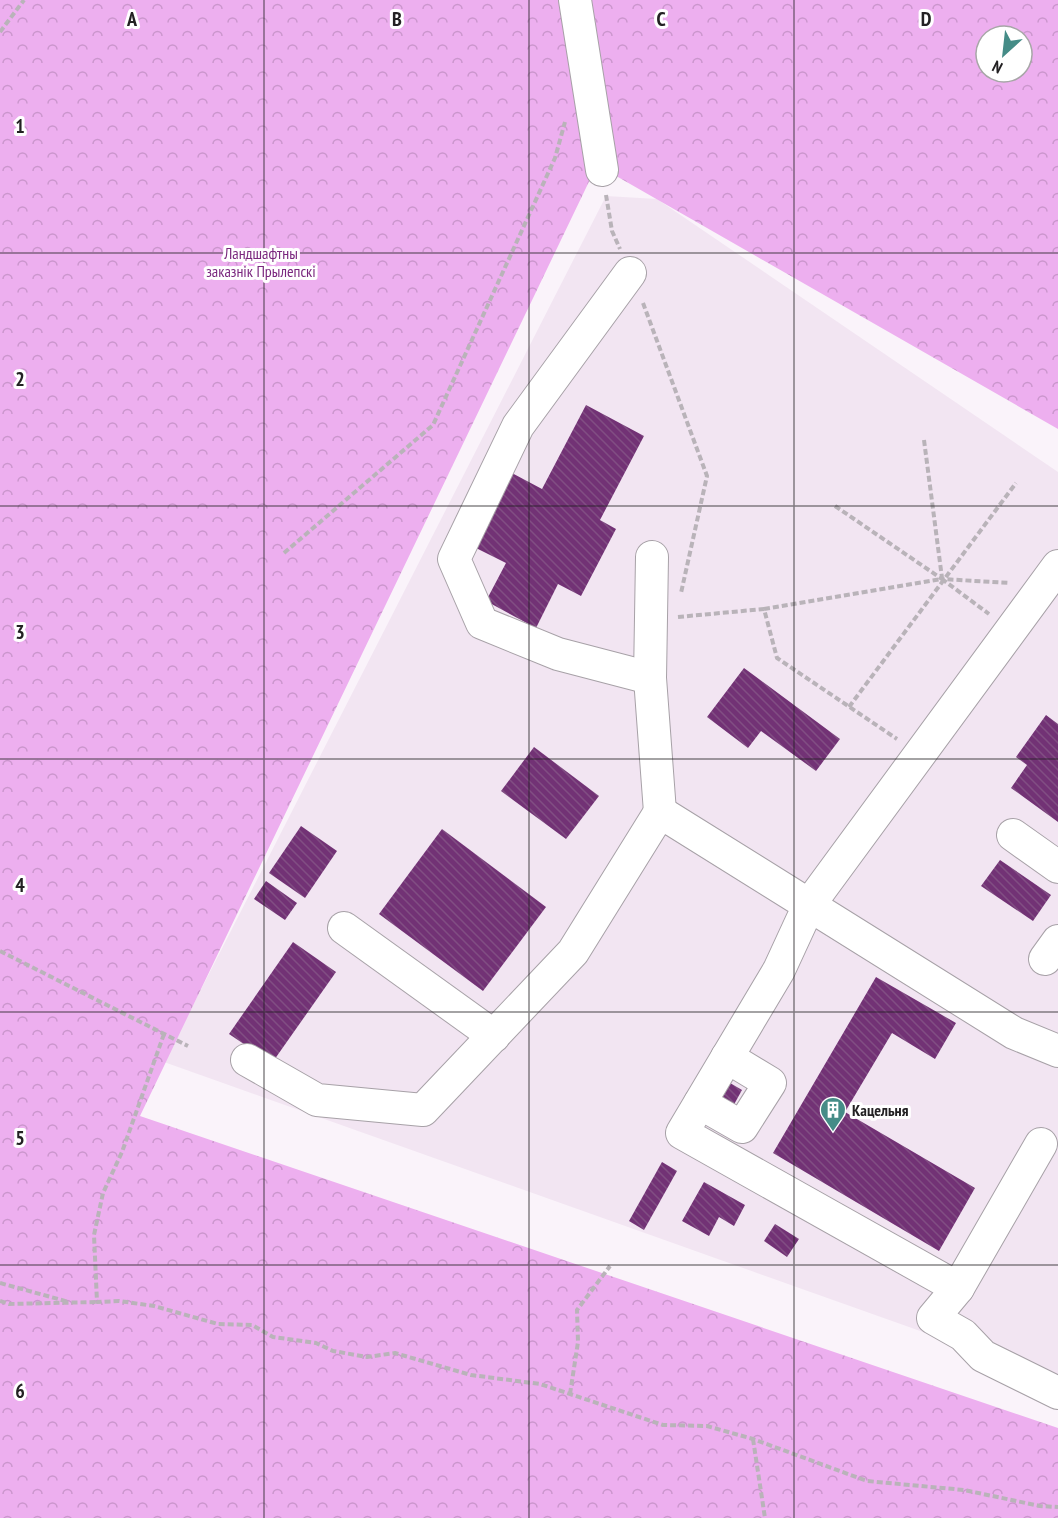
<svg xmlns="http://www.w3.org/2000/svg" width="1058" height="1518" font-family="'PT Sans Narrow',sans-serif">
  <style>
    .built { fill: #f2e5f2 }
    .park { fill: url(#park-crowns); fill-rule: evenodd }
    .building { fill: url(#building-back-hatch) }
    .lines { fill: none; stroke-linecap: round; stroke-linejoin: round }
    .minor-casing { stroke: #a7a1a7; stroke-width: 34 }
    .path { stroke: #b9b3b9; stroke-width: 4; stroke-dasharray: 6 3; stroke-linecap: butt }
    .minor { stroke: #fff; stroke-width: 32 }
    .grid { fill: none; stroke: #232123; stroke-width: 1.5; stroke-opacity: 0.55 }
    .labels { text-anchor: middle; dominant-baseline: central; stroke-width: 6; stroke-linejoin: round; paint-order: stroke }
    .park-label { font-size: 16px; fill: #7a277e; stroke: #fff }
    .poi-label { font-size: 16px; font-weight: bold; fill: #232123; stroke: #fff; text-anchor: start }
    .grid-label { font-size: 20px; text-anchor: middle; font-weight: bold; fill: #232123; stroke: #fff; stroke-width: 6; stroke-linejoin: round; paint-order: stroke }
  </style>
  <defs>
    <pattern id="park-crowns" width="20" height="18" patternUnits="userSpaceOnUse" patternTransform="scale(1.5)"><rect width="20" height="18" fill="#edafef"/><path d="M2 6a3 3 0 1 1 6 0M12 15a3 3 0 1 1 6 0" fill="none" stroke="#cb96cd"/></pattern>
    <pattern id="building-back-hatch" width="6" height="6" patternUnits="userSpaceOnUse" patternTransform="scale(1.5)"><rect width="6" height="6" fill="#723275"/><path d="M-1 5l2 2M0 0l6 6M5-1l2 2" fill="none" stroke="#814e83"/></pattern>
  </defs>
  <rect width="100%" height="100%" fill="#faf3fa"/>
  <!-- built -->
  <polygon class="built" points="606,196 657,199 1058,472 1058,1380 164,1062"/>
  <!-- park -->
  <path class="park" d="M0 0H1058V429L597 165 140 1116 1058 1428V1518H0ZM986 36H1022V72H986Z"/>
  <!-- building -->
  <g class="building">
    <polygon points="586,405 644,436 600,520 616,529 581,596 558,584 536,628 486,601 506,563 472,546 510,472 542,489"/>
    <polygon points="744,668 840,739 816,771 761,731 748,748 707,717"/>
    <polygon points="1046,715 1058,724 1058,822 1011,788 1027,765 1016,757"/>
    <polygon points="534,747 599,796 566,839 501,791"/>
    <polygon points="301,826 337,851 305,898 269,873"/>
    <polygon points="442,829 546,907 483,991 379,914"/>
    <polygon points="1000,860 1051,895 1033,921 981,886"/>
    <polygon points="266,881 297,903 285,920 254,899"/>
    <polygon points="293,942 336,972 272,1063 229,1034"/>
    <polygon points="876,977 956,1023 935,1059 892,1033 845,1112 975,1188 939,1251 773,1153"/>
    <polygon points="725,1080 742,1090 731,1110 713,1100"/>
    <polygon points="662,1162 677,1171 644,1230 629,1221"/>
    <polygon points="704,1182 745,1205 734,1226 719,1217 709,1236 682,1221"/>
    <polygon points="775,1224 799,1239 787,1257 764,1241"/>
  </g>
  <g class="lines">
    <defs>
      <g id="minor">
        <polyline points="575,0 602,170"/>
        <polyline points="630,273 518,426 454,559 482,623 558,654 650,678"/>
        <polyline points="652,557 650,678 660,812"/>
        <polyline points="1058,566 809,905 1014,1033 1058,1051"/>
        <polyline points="1013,835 1058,867"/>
        <polyline points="344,928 494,1036"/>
        <polyline points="1045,959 1058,941"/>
        <polyline points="247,1060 317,1100 423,1110 573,952 660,812 809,905 779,970 682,1133 958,1288 1041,1144"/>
        <polyline points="700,1103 742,1127 770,1083 727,1057"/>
        <polyline points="958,1288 933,1318 963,1335 983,1356 1058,1393"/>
      </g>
    </defs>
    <!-- minor casing -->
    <use href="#minor" class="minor-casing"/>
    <!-- path -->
    <g class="path">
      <polyline points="0,32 24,0"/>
      <polyline points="606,195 612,231 620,249"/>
      <polyline points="643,303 707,476 681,593"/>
      <polyline points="924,440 942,578"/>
      <polyline points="835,506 942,579 1010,583"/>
      <polyline points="284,553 433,425 555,158 565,122"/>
      <polyline points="764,609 942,579 989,614"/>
      <polyline points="678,617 764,609 777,658 897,739"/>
      <polyline points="849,707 1016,483"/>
      <polyline points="0,951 188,1046"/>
      <polyline points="164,1034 122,1152 103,1193 94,1235 97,1302 119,1301 154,1306 218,1324 252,1325 273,1337 316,1343 333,1351 367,1357 395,1353 471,1375 540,1384 663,1425 707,1426 753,1439 867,1481 964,1490 1040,1506 1058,1507"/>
      <polyline points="0,1283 69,1302"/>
      <polyline points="0,1301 9,1304 97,1302"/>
      <polyline points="570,1394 578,1342 577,1310 610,1266"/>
      <polyline points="753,1439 765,1518"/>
    </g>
    <!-- minor -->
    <use href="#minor" class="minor"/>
  </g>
  <!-- grid -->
  <path class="grid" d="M264 0V1518M529 0V1518M794 0V1518M0 253H1058M0 506H1058M0 759H1058M0 1012H1058M0 1265H1058"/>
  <!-- icons -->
  <defs>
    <symbol id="building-pin" viewBox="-11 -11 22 30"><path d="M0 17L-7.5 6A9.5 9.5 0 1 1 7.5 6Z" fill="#458c87" stroke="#fff"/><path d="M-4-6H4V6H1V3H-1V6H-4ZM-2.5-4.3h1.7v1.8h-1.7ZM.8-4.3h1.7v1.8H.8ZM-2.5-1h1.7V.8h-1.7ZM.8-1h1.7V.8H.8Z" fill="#fff"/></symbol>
  </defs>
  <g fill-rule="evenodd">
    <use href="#building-pin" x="818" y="1095" width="30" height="40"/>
  </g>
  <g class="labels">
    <!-- park labels -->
    <g class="park-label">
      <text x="261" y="253">Ландшафтны<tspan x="261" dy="18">заказнік Прылепскі</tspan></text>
    </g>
    <!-- poi labels -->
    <g class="poi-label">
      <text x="852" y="1110">Кацельня</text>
    </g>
  </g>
  <g class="grid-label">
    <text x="132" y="26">A</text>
    <text x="397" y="26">B</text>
    <text x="661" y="26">C</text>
    <text x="926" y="26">D</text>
    <text x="20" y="133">1</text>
    <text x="20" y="386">2</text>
    <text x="20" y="639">3</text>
    <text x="20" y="892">4</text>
    <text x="20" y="1145">5</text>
    <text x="20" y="1398">6</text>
  </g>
  <!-- north arrow -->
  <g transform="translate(1004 54) rotate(207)"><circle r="28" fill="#ffffff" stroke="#a7a6a7" stroke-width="1.5"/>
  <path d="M0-4.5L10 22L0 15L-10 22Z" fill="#458c87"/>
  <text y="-9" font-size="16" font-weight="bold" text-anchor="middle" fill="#232123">N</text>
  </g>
</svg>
